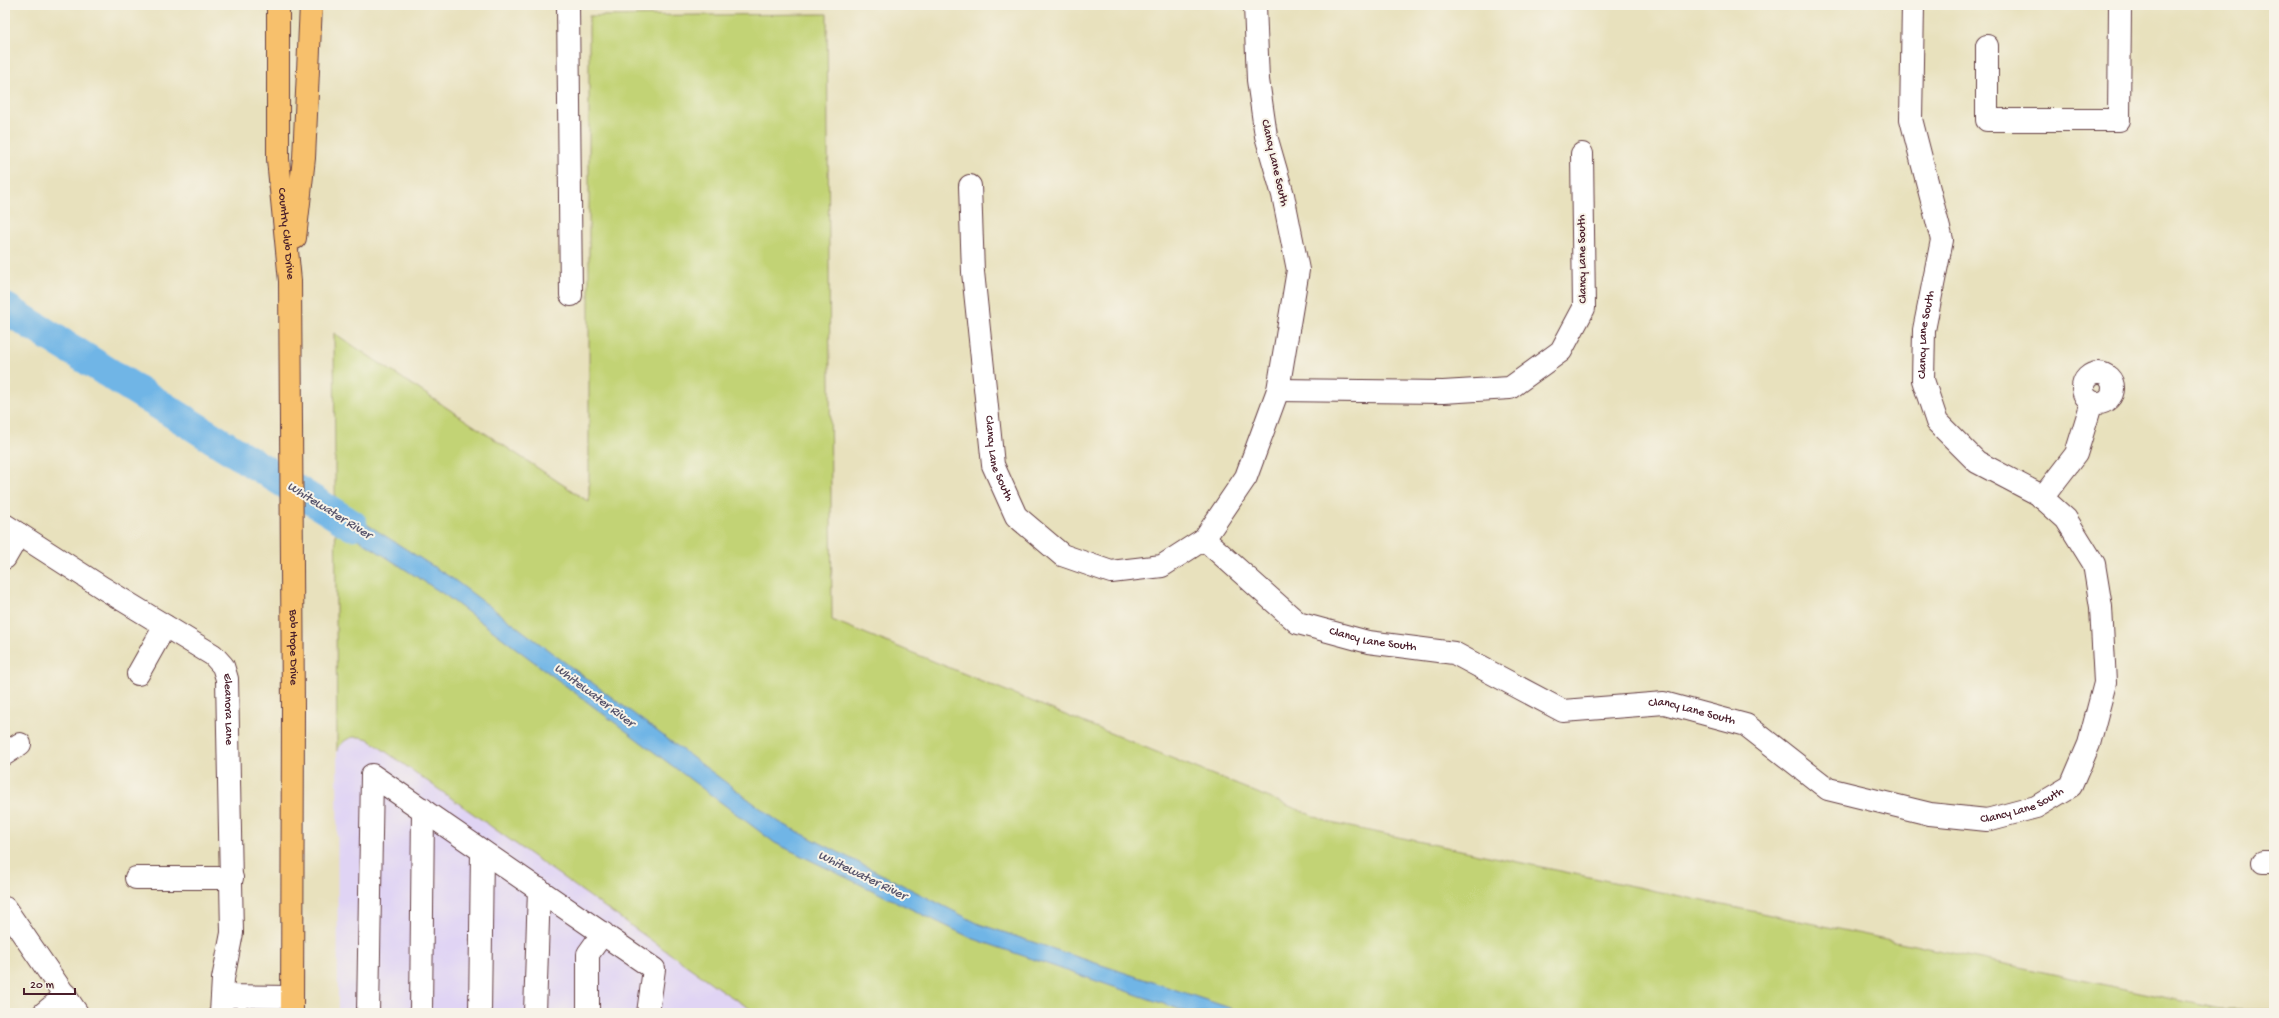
<svg xmlns="http://www.w3.org/2000/svg" width="2279" height="1018" font-family="'Gochi Hand',sans-serif">
  <style>
    .built { fill: #e0d4f4 }
    .green { fill: #c2d375; stroke: #867950 }
    .water { fill: #6fb5e6; stroke: #5c6a88 }
    .lines { fill: none; stroke-linecap: round; stroke-linejoin: round }
    .river { stroke: #6fb5e6; stroke-width: 31 }
    .minor-casing { stroke: #623c41; stroke-width: 24 }
    .major-casing { stroke: #623c41; stroke-width: 24 }
    .minor { stroke: #fff; stroke-width: 22 }
    .major { stroke: #f7c06c; stroke-width: 22 }
    .labels { text-anchor: middle; dominant-baseline: central; stroke-width: 4; stroke-linejoin: round; paint-order: stroke }
    .street-label { font-size: 12px; fill: #4a1f2b; stroke: #f7f3e8 }
    .water-label { font-size: 13px; font-style: italic; fill: #57546c; stroke: #f7f3e8 }
  </style>
  <rect width="100%" height="100%" fill="#f7f3e8"/>
  <filter id="ink" filterUnits="userSpaceOnUse"><feTurbulence type="fractalNoise" baseFrequency=".025" numOctaves="2"/><feDisplacementMap in="SourceGraphic" scale="8" xChannelSelector="R" yChannelSelector="G"/><feConvolveMatrix kernelMatrix="1 2 1 2 8 2 1 2 1" color-interpolation-filters="sRGB"/></filter>
  <filter id="wash" filterUnits="userSpaceOnUse"><feTurbulence type="fractalNoise" baseFrequency=".012" numOctaves="4" result="noise"/><feDisplacementMap in="SourceGraphic" scale="16" xChannelSelector="R" yChannelSelector="G"/><feGaussianBlur stdDeviation="0.9" result="paint"/><feColorMatrix in="noise" values="0 0 0 0 0 0 0 0 0 0 0 0 0 0 0 0 0 1.4 0 .05"/><feComposite in="paint" operator="in"/></filter>
  <g filter="url(#wash)">
    <rect width="100%" height="100%" fill="#e8e1bd"/>
    <!-- built -->
    <polygon class="built" points="360,736 368,739 724,992 757,1013 338,1013 337,751 341,743 350,738"/>
    <!-- green -->
    <path class="green" d="M827 14 832 620 1331 823 2220 1009H2274V1013H757L724 992 368 739C354 734 343 738 337 751L334 333 589 502V16Z"/>
    <!-- water -->
    <polygon class="water" points="316,492 453,579 779,822 979,924 1245,1013 1190,1013 971,938 775,843 445,595 316,512"/>
    <g class="lines">
      <!-- river -->
      <polyline class="river" points="5,308 352,525"/>
    </g>
  </g>
  <g filter="url(#ink)">
    <g class="lines">
      <defs>
        <g id="minor">
          <polyline points="568,5 571,295"/>
          <polyline points="1987,46 1987,120 2119,120 2120,5"/>
          <path id="s1" d="M970 186 973 272 993 465 1016 516 1062 555 1111 572 1162 566 1204 539 1246 477 1278 390 1298 270 1283 195 1266 136 1258 80 1255 5"/>
          <circle cx="2098" cy="388" r="15"/>
          <polyline points="1278,390 1443,392 1510,388 1561,351 1584,308 1582,154"/>
          <polyline points="2042,498 2076,454 2092,402"/>
          <path id="s2" d="M5 525 103 588 213 655 223 666 227 679 232 933 223 979 221 1013"/>
          <path id="s3" d="M1204 539 1298 623 1368 642 1454 653 1563 711 1664 703 1746 725 1828 789 1930 814 1987 820 2036 807 2071 786 2089 744 2105 683 2101 607 2094 564 2066 519 2038 494 1977 462 1937 422 1923 380 1924 330 1942 240 1911 119 1913 5"/>
          <polyline points="5,558 19,534"/>
          <polyline points="138,674 165,626"/>
          <polyline points="5,754 20,744"/>
          <polyline points="2263,862 2274,862"/>
          <polyline points="136,878 232,878"/>
          <polyline points="5,908 77,1013"/>
          <polyline points="223,996 292,997"/>
          <polyline points="44,1013 66,995"/>
          <polyline points="368,1013 372,775 654,969 648,1013"/>
          <polyline points="421,1013 423,809"/>
          <polyline points="480,1013 482,851"/>
          <polyline points="535,1013 539,889"/>
          <polyline points="588,1013 588,954 603,933"/>
        </g>
        <g id="major">
          <path id="s4" d="M278 5V159L290 281 293 709 292 1013"/>
          <polyline points="295,238 304,158 311,5"/>
        </g>
      </defs>
      <!-- minor casing -->
      <use href="#minor" class="minor-casing"/>
      <!-- major casing -->
      <use href="#major" class="major-casing"/>
      <!-- minor -->
      <use href="#minor" class="minor"/>
      <!-- major -->
      <use href="#major" class="major"/>
    </g>
  </g>
  <g class="labels">
    <!-- street labels -->
    <g class="street-label">
      <text transform="translate(1274 163) rotate(77)">Clancy Lane South</text>
      <text stroke="none"><textPath href="#s4" startOffset="229">Country Club Drive</textPath></text>
      <text transform="translate(1583 259) rotate(-91)">Clancy Lane South</text>
      <text stroke="none"><textPath href="#s3" startOffset="1487">Clancy Lane South</textPath></text>
      <text stroke="none"><textPath href="#s1" startOffset="275">Clancy Lane South</textPath></text>
      <text stroke="none"><textPath href="#s3" startOffset="203">Clancy Lane South</textPath></text>
      <text stroke="none"><textPath href="#s4" startOffset="643">Bob Hope Drive</textPath></text>
      <text stroke="none"><textPath href="#s2" startOffset="304">Eleanora Lane</textPath></text>
      <text stroke="none"><textPath href="#s3" startOffset="539">Clancy Lane South</textPath></text>
      <text stroke="none"><textPath href="#s3" startOffset="899">Clancy Lane South</textPath></text>
    </g>
    <!-- water labels -->
    <g class="water-label">
      <text transform="translate(329 511) rotate(32)">Whitewater River</text>
      <text transform="translate(594 696) rotate(37)">Whitewater River</text>
      <text transform="translate(862 876) rotate(26)">Whitewater River</text>
    </g>
  </g>
  <!-- margin -->
  <rect width="2279" height="1018" fill="none" stroke="#f7f3e8" stroke-width="20"/>
  <!-- scale -->
  <path d="M24 988v6h51v-6" fill="none" stroke="#4a1f2b" stroke-width="2"/>
  <text x="30" y="988" font-size="12" fill="#4a1f2b" stroke="#f7f3e8" stroke-width="3" paint-order="stroke">20 m</text>
</svg>
